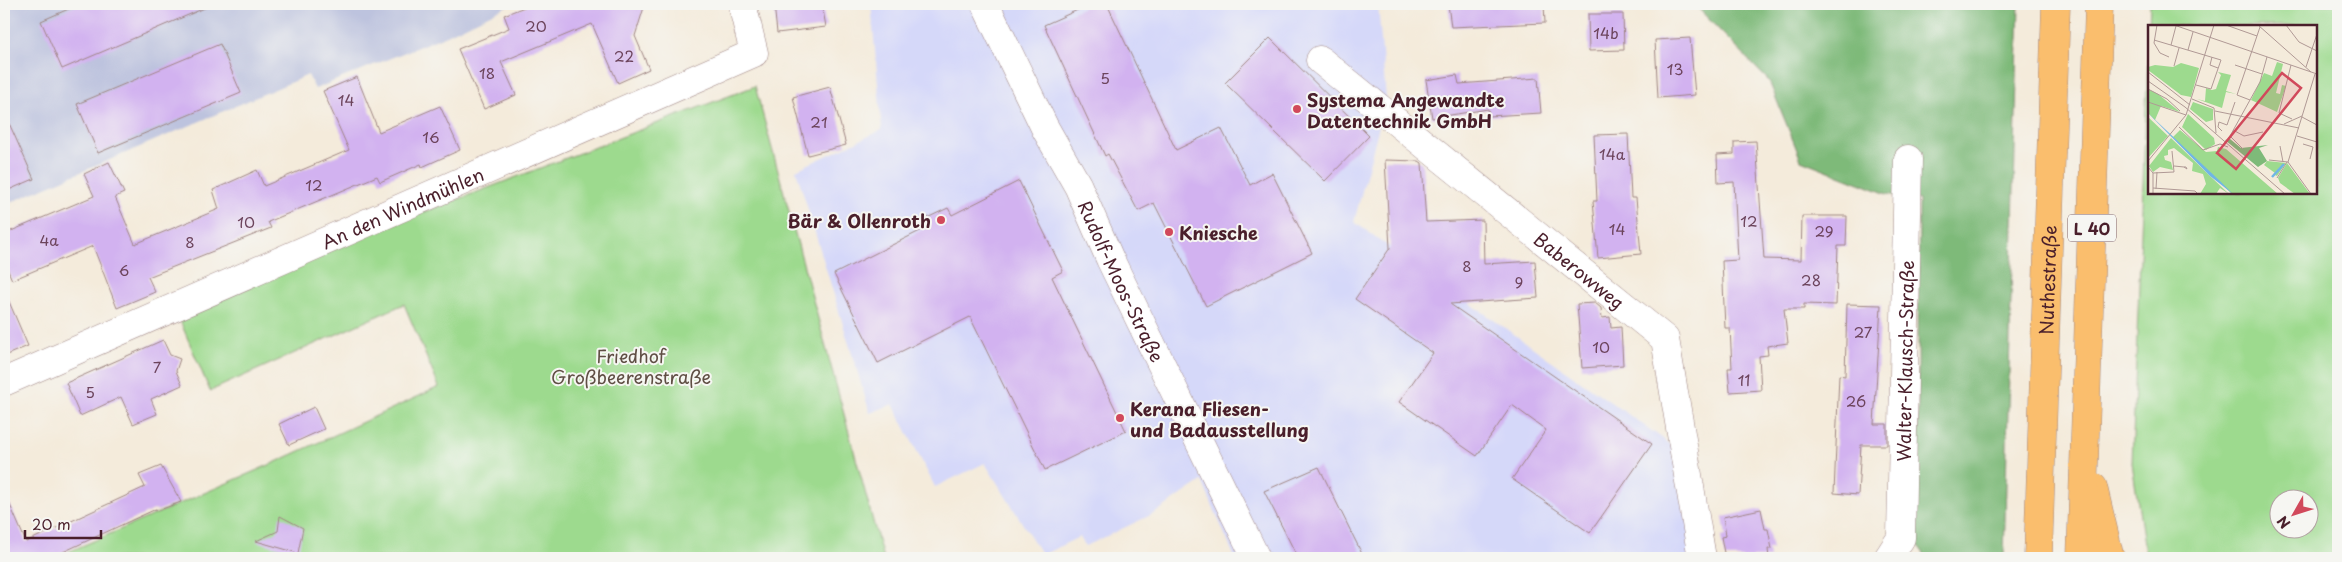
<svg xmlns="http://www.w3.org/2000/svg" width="2342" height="562" font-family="'Playpen Sans',sans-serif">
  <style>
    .built { fill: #d5d8f9 }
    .industrial { fill: #bdc3de }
    .green { fill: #9dda8e; stroke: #747c5c; fill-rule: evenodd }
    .forest { fill: #7eba79; stroke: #646c52 }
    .building { fill: #d2b2f0 }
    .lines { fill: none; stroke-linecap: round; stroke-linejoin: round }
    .minor-casing { stroke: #9f8583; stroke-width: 29 }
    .trunk-casing { stroke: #9f8583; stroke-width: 29 }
    .minor { stroke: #fff; stroke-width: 28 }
    .trunk { stroke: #fabe6d; stroke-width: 28 }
    .poi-dot { fill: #d1495b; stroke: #f6f6f2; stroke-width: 2 }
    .labels { text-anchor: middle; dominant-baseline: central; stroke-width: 4; stroke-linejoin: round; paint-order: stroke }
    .number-label { font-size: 15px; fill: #6c445c }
    .shield { fill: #f6f6f2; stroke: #7e6067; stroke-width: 1 }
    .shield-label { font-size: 16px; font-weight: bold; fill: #4a1f2b }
    .poi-label { font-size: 18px; font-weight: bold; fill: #4a1f2b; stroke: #f6f6f2; text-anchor: start }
    .street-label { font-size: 18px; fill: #4a1f2b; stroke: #f6f6f2 }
    .park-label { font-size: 18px; fill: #5f4e44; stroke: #f6f6f2 }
    .inset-river { fill: none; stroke: #70b6e6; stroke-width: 2.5 }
    .inset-road { fill: none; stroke: #b09995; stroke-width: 1 }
    .view { fill: #d1495b; fill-opacity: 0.15; stroke: #d1495b; stroke-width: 2.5 }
    .inset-edge { fill: none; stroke: #4a1f2b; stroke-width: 2.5 }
  </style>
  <rect width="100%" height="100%" fill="#f6f6f2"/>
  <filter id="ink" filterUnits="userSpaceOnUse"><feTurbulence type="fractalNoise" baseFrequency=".02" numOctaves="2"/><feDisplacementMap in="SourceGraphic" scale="10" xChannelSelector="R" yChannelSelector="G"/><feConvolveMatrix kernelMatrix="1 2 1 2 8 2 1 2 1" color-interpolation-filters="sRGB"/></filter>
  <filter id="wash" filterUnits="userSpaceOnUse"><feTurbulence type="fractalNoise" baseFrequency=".0096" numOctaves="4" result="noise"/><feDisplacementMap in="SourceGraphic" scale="20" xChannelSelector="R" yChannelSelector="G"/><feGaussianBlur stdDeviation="1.12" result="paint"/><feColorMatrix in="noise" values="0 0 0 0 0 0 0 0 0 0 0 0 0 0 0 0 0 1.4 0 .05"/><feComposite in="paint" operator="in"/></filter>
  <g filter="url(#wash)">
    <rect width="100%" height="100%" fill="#f4ebdb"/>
    <!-- built -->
    <polygon class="built" points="871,4 1378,4 1386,99 1354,222 1683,453 1702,558 1235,558 1202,481 1155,513 1086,546 1079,537 1042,555 985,463 935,487 893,404 870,413 796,170 882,130"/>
    <!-- industrial -->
    <polygon class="industrial" points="4,4 511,4 447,35 315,89 308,75 4,205"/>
    <!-- green -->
    <g class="green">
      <path d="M2150 4H2338V558L2146 557 2132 463ZM2150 26H2316V192H2150ZM2280 500H2310V530H2280Z"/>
      <polygon points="755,86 883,558 54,558 276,462 439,387 404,304 210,391 178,316 375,231"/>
    </g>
    <!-- forest -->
    <polygon class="forest" points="1694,4 2019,4 2004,558 1927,558 1917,544 1919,200 1887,194 1801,160 1769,81"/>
    <g id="blocks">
      <!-- building -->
      <g class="building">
        <polygon points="80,4 214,4 62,69 41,21"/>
        <polygon points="532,4 645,4 635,36 649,69 618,83 592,24 501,62 516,95 484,109 458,49 509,28 504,15"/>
        <polygon points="774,4 822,4 826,27 777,33"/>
        <polygon points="1091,4 1107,4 1176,150 1221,128 1250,185 1272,173 1312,253 1206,306 1154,203 1138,211 1108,154 1105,156 1044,25"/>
        <polygon points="1448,4 1544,4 1545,23 1451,27"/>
        <polygon points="1588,14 1623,14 1624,50 1589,51"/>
        <polygon points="1270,38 1369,136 1325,181 1225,83"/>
        <polygon points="1690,38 1695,95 1658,98 1655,40"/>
        <polygon points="220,44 241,93 98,153 77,104"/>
        <polygon points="1457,75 1459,84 1538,78 1541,113 1489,116 1488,109 1432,118 1426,80"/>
        <polygon points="357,77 379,132 440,106 460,150 422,167 421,164 380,182 377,176 268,222 271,228 148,277 155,292 117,308 93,246 12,280 4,261 4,234 94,196 84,174 109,162 124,193 115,197 135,244 219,209 213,190 257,170 264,186 349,150 323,91"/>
        <polygon points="830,87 846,145 808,155 793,97"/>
        <polygon points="4,112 34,179 4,192"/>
        <polygon points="1628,134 1631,198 1636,198 1641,254 1598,258 1593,201 1597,201 1594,135"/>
        <polygon points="1756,141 1764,259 1801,260 1802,216 1847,216 1846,246 1838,246 1836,305 1804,304 1804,309 1784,309 1788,343 1767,346 1768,355 1759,356 1761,390 1730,392 1728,368 1732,368 1730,328 1725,328 1722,261 1738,260 1734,182 1718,183 1717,155 1734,154 1734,142"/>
        <polygon points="1385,160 1419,161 1422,163 1426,222 1483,220 1484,264 1535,261 1538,298 1450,304 1652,444 1590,533 1512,479 1546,430 1512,405 1477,456 1399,402 1433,353 1355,299 1390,248"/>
        <polygon points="1019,181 1063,271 1052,277 1126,431 1045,470 970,317 878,363 834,274 930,226 927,218 948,208 952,215"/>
        <polygon points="4,290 28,346 4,356"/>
        <polygon points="1595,303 1601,308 1602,318 1610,317 1611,328 1621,327 1623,365 1582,368 1577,304"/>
        <polygon points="1847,304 1881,305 1874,424 1887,424 1887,445 1861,445 1858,495 1834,493 1839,375 1845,376"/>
        <polygon points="163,340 170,355 180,359 176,371 182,385 151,399 157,414 133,424 121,397 80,416 66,383"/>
        <polygon points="314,407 324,429 289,445 279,424"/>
        <polygon points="161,466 181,502 157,511 156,509 50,558 4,558 4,491 26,542 145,487 139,475"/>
        <polygon points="1319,467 1364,558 1298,558 1264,491"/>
        <polygon points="1761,509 1765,529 1768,529 1772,549 1768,549 1769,558 1725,558 1721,537 1726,536 1723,517"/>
        <polygon points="280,516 303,528 298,553 256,541 278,531"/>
      </g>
    </g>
  </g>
  <g filter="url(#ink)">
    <use href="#blocks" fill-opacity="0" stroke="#9f8583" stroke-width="1"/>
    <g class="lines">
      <defs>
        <g id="minor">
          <path id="s1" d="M985 4 1045 128 1078 186 1110 259 1256 558"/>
          <path id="s2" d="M1320 60 1665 339 1702 558"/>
          <path id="s3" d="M4 382 754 53 742 4"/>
          <path id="s4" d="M1888 558 1901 538 1908 159"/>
        </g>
        <g id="trunk">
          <polyline points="2093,487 2110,558"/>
          <path id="s5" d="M2038 558 2056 4"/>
          <polyline points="2081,558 2099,4"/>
        </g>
      </defs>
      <!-- minor casing -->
      <use href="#minor" class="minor-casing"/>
      <!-- trunk casing -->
      <use href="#trunk" class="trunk-casing"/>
      <!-- minor -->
      <use href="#minor" class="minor"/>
      <!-- trunk -->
      <use href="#trunk" class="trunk"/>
    </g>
  </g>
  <!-- markers -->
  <g class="poi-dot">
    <circle cx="1297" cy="109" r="5"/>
    <circle cx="941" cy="220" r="5"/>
    <circle cx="1169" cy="232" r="5"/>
    <circle cx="1120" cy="418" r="5"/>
  </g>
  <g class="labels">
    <!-- number labels -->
    <g class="number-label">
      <text x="536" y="25">20</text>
      <text x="1606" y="32">14b</text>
      <text x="624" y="55">22</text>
      <text x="1675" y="68">13</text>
      <text x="487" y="72">18</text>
      <text x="1105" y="77">5</text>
      <text x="346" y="99">14</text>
      <text x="819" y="121">21</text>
      <text x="431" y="136">16</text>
      <text x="1612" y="153">14a</text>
      <text x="314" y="184">12</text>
      <text x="1749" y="220">12</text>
      <text x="246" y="221">10</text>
      <text x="1617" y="228">14</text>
      <text x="1824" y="230">29</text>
      <text x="49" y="239">4a</text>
      <text x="190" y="241">8</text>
      <text x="1467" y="265">8</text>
      <text x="124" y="269">6</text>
      <text x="1811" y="279">28</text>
      <text x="1519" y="281">9</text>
      <text x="1863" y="331">27</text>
      <text x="1601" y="346">10</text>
      <text x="157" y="366">7</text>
      <text x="1744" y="379">11</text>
      <text x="90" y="391">5</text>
      <text x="1856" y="400">26</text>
    </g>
    <!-- shield labels -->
    <rect class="shield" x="2068" y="214.5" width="48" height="27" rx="4"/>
    <g class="shield-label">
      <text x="2092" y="228">L 40</text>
    </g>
    <!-- poi labels -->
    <g class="poi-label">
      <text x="1307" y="99">Systema Angewandte<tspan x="1307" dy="21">Datentechnik GmbH</tspan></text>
      <text x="931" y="220" text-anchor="end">Bär &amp; Ollenroth</text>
      <text x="1179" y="232">Kniesche</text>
      <text x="1130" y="408">Kerana Fliesen-<tspan x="1130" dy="21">und Badausstellung</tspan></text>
    </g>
    <!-- street labels -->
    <g class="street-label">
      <text stroke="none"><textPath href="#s3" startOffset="435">An den Windmühlen</textPath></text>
      <text stroke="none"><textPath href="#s2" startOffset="334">Baberowweg</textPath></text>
      <text stroke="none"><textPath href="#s1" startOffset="309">Rudolf-Moos-Straße</textPath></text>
      <text stroke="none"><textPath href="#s5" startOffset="278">Nuthestraße</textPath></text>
      <text stroke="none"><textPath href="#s4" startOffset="201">Walter-Klausch-Straße</textPath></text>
    </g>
    <!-- park labels -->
    <g class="park-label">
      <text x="631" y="355">Friedhof<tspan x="631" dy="21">Großbeerenstraße</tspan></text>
    </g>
  </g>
  <!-- overview -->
  <g transform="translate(2148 25)">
    <rect width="169" height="169" fill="#f4ebdb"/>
    <path d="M129 37 135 39 128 68 132 69 134 60 138 61 129 87 103 75 116 48 124 51ZM33 38 51 43 43 72 33 70 0 45V42L7 40 25 42ZM70 47 83 50 78 66 88 69 78 67 74 83 49 74 57 76 58 63 67 66 64 65 68 64 73 50ZM0 64 10 69 32 87 13 81 7 95 0 88ZM45 77 65 84V95L58 97 42 84ZM40 89 66 113 67 119 58 125 34 102ZM0 92 20 111 0 133ZM32 105 58 127 69 126 70 122 78 124 130 169H84L25 112ZM23 113 62 151 81 169 72 163 68 169H52L58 159 55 149 44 146 45 138 26 123 20 125V130L16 131 17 135 23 137 25 145 12 142 5 147 1 141ZM119 136 138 138 129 151 127 150 133 141 127 148 116 140ZM139 138 162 169H147L132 158 130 153Z" fill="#9dda8e"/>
    <path d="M82 114 93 123 120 120 111 123 119 136 110 142 77 115Z" fill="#7eba79"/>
    <path d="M0 88 73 157 85 169 62 151Z" fill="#70b6e6"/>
    <path class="inset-river" d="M124 152 136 139"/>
    <path class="inset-road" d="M9 0 6 18 12 28 21 32M26 0 169 49M78 0 109 11M110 0 163 47M138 0 151 17 169 26M6 15 73 35 63 64 48 60M23 20 28 1M40 25 45 7M64 32 62 40 70 43M87 40 114 49M143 40 131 88 144 94M26 41 31 23M158 42 169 9M0 47 42 80M0 56 37 82 137 169M0 64 19 74 32 86M44 74 66 83 68 108M102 75 89 70 112 2M0 77 38 90M67 86 151 103M154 92 169 100M136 99 154 91M31 102 55 125 72 119 80 122M85 105 96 111 115 107M74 106 70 102 71 97 79 100 87 77M149 111 169 117M155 119 165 122 162 134M132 121 135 137M95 124 82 111 112 57 119 32M121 135 140 137M0 136 38 90 66 0M140 137 167 49M140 137 163 169M26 141 36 142H38L39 144 36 142M0 142 5 148V169M5 148 26 147 24 126M129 153 139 137M5 163 47 166 50 169M8 164 9 147"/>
    <path class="view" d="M134 48 153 63 88 144 69 128Z"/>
    <rect width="169" height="169" class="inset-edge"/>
  </g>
  <!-- margin -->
  <rect width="2342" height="562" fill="none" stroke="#f6f6f2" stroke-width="20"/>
  <!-- north arrow -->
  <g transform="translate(2294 514) rotate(231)"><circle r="24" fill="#f6f6f2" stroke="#b1a0a2"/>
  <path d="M0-4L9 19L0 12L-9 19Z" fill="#d1495b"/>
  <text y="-8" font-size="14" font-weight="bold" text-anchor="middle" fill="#4a1f2b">N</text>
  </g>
  <!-- scale -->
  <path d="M25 530v8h76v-8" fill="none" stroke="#4a1f2b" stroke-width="2.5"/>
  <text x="32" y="530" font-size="15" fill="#4a1f2b" stroke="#f6f6f2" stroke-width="4" paint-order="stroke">20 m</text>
</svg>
